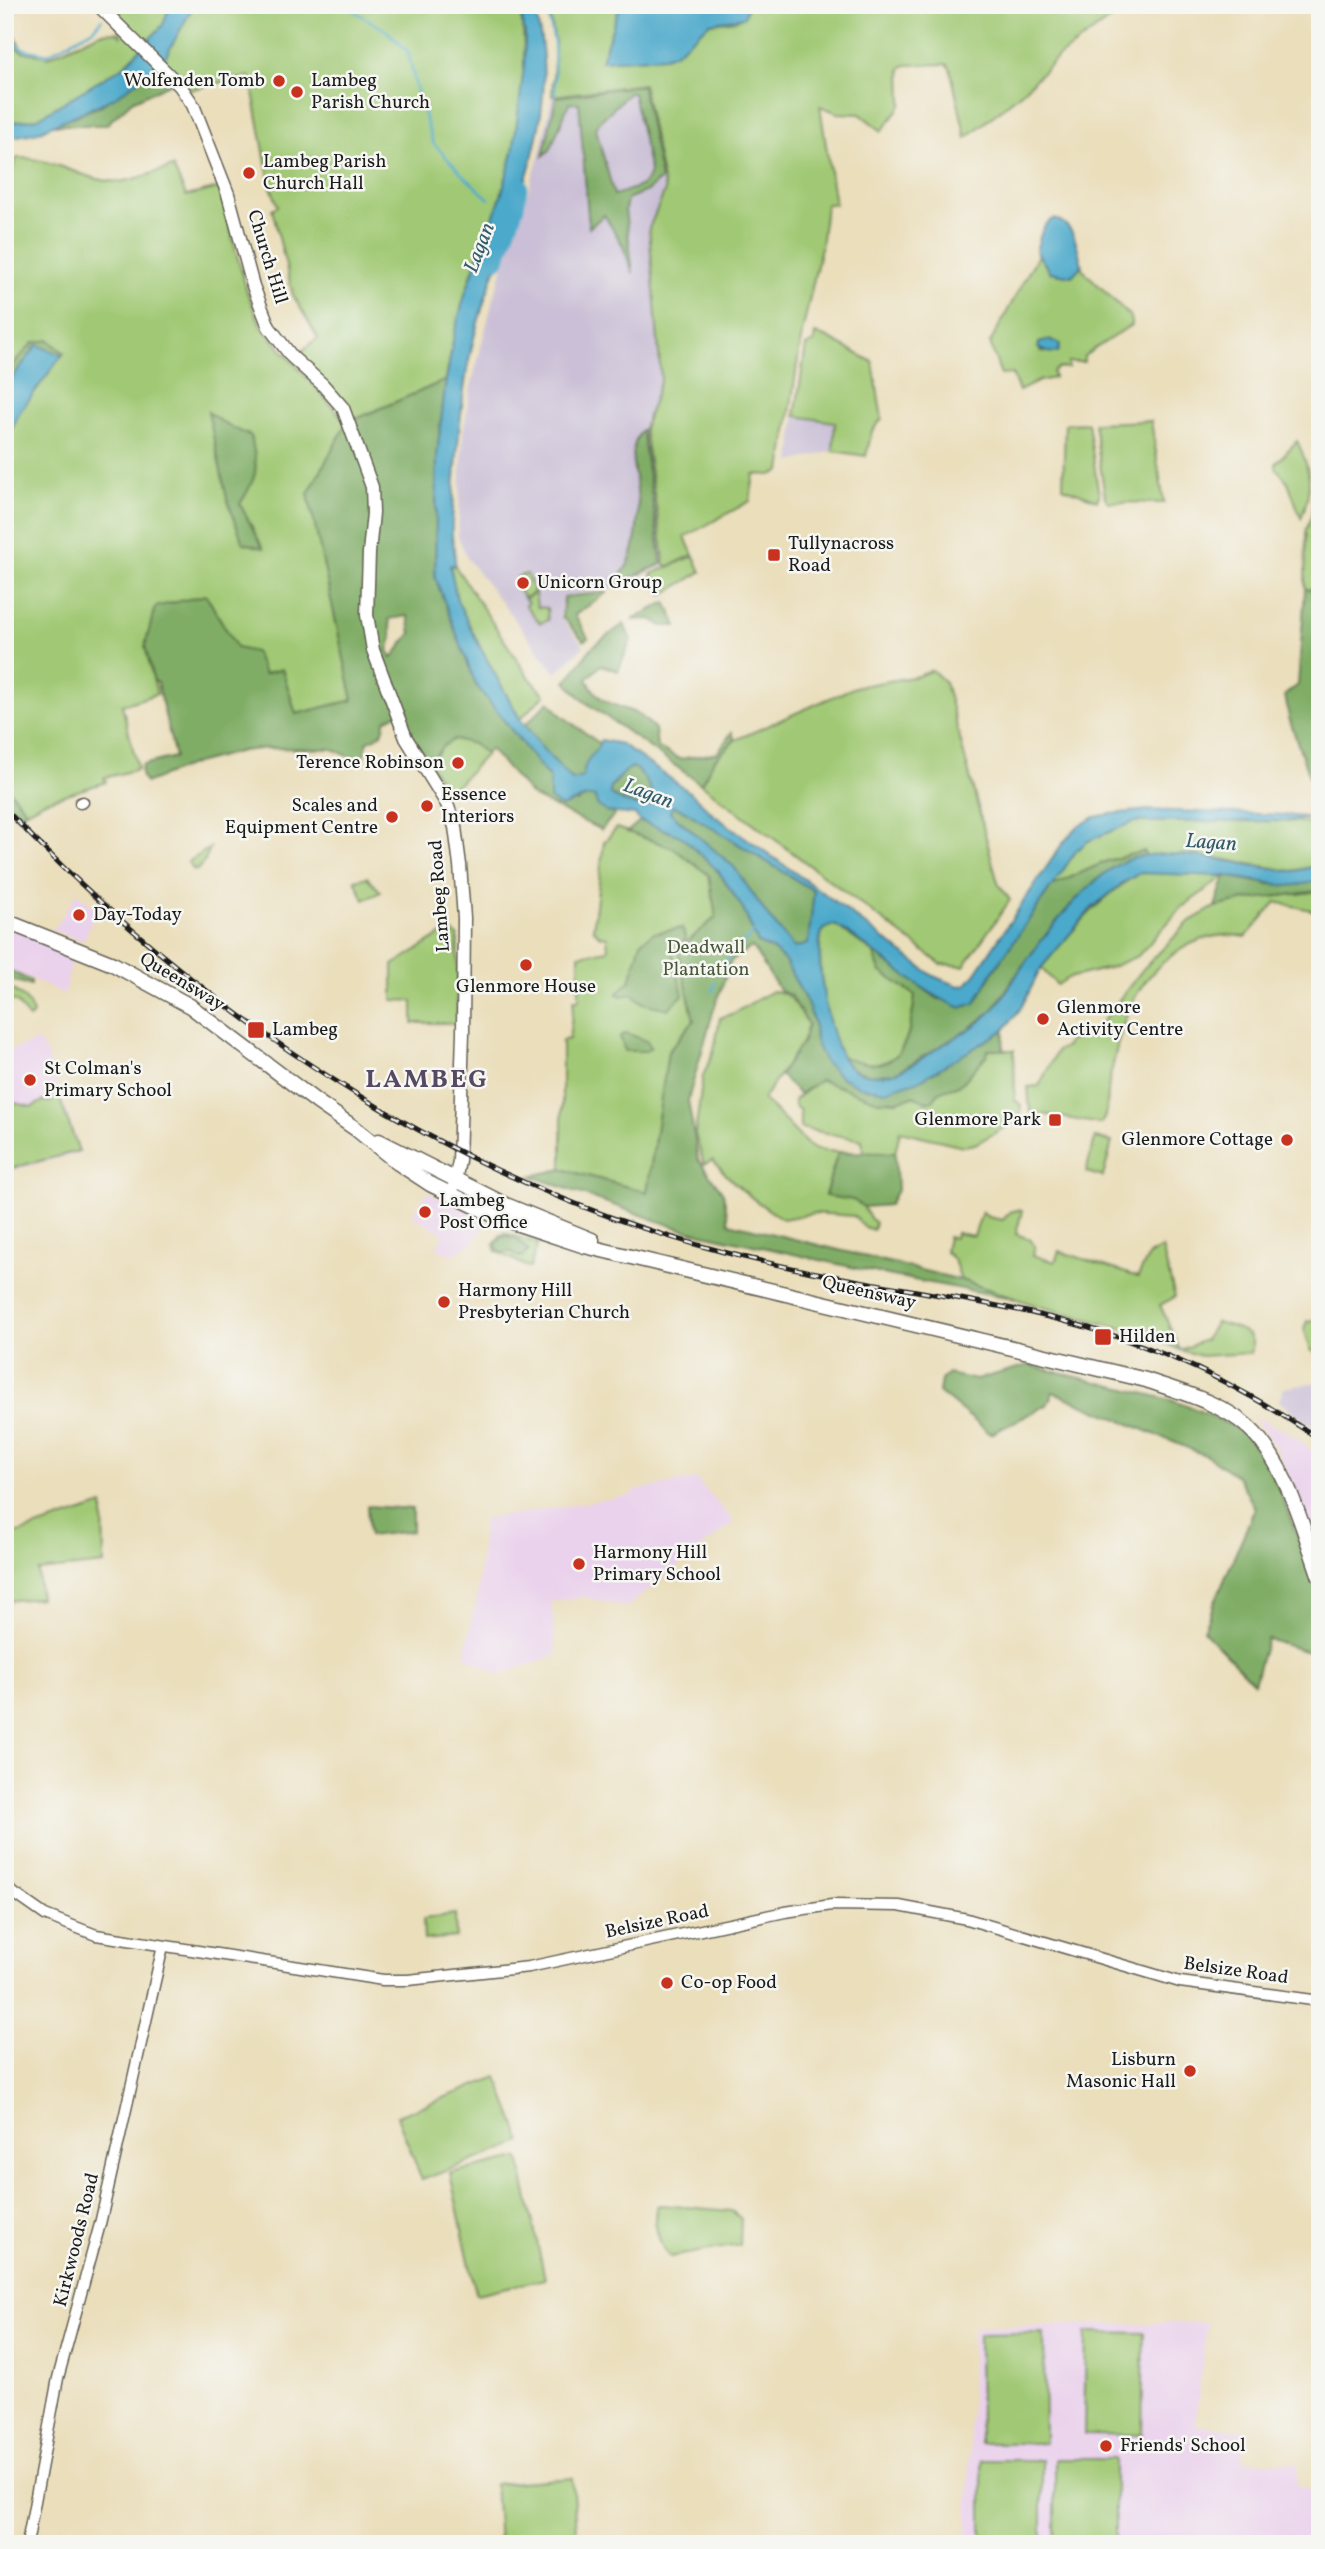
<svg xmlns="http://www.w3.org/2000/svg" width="1325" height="2549" font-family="Vollkorn,serif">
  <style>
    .built { fill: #ead1ec }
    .industrial { fill: #cabfd6 }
    .green { fill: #a1c975; stroke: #5e7248; stroke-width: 2; fill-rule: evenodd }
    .forest { fill: #80ad66; stroke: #4e6441; stroke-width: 2; fill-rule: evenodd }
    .water { fill: #4ca9cb; stroke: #346274; stroke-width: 2; fill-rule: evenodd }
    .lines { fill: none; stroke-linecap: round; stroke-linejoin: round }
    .stream { stroke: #4ca9cb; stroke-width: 2.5 }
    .river { stroke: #4ca9cb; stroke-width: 14 }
    .minor-casing { stroke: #646054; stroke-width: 13 }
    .major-casing { stroke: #646054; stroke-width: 15 }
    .highway-casing { stroke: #646054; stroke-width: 17 }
    .minor { stroke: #fff; stroke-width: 10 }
    .major { stroke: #fff; stroke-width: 12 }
    .highway { stroke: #fff; stroke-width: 14 }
    .rail-casing { stroke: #1c1c1c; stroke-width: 5 }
    .rail { stroke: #f6f6f2; stroke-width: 2.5; stroke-dasharray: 8; stroke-linecap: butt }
    .poi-dot { fill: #c8321e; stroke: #f6f6f2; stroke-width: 2.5 }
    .labels { text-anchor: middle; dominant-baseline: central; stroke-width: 5; stroke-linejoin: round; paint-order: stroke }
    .poi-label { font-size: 19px; fill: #1c1c1c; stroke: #f6f6f2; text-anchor: start }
    .street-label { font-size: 19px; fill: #1c1c1c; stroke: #f6f6f2 }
    .park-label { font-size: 19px; fill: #4b593b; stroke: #f6f6f2 }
    .water-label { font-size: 21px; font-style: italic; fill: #325b6b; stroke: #f6f6f2 }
    .district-label { font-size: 26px; font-weight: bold; letter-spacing: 2px; fill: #554a62; stroke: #f6f6f2 }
  </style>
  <rect width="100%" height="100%" fill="#f6f6f2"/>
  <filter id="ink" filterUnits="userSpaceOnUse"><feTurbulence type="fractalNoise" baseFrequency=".0143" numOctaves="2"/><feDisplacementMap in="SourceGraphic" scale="14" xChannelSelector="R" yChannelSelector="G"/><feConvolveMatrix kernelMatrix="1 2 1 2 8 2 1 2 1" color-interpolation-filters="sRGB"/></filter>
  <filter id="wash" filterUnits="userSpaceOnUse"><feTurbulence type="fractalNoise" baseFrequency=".00686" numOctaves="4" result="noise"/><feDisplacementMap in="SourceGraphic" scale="28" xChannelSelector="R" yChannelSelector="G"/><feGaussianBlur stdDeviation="1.57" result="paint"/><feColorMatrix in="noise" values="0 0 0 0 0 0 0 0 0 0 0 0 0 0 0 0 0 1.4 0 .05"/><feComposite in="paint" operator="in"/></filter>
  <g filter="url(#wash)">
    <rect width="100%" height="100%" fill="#eadebb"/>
    <!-- built -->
    <g class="built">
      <polygon points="77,893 97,910 83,941 50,929 56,927"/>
      <polygon points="5,926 68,951 71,959 65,994 5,967"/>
      <polygon points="38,1041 46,1053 81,1153 5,1172 5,1052"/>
      <polygon points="427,1192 482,1218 484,1222 481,1231 474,1242 451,1255 436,1247 444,1234 412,1215"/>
      <polygon points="1253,1416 1287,1432 1320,1456 1320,1556 1289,1475 1276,1448"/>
      <polygon points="696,1479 734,1522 627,1607 584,1597 551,1601 556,1655 499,1675 465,1655 474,1609 476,1608 484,1519 634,1495 634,1491"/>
      <polygon points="1207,2322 1195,2425 1245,2430 1242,2461 1298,2463 1297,2486 1320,2491 1320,2544 967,2544 973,2327"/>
    </g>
    <!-- industrial -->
    <g class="industrial">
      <polygon points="643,84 665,191 649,228 661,379 644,428 665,565 610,589 563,596 560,617 584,646 556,673 467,558 458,536 463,434 470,391 493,299 539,157 552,96"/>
      <polygon points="795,416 835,422 833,451 791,462"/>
      <polygon points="1320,1382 1320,1432 1279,1401 1284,1388"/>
    </g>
    <!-- green -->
    <g class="green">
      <polygon points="127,5 170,5 163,25 124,66 36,119 5,123 5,35 9,44 22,51 48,57 100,33 116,32 121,36 115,17"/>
      <path d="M194 5H519C531 63 520 139 501 196 494 218 483 239 476 261 462 300 453 339 446 380L351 421 297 355 318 338 293 295 272 209 278 206 270 184 250 76 189 90 162 63Z"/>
      <polygon points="548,5 620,5 602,61 664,57 675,53 710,23 738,20 747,5 1130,5 1058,57 1021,93 966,138 950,68 947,64 906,65 901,68 902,104 882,131 860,114 838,113 820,106 835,204 826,204 821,247 802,333 781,471 771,475 754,474 750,501 685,537 693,555 669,566 665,565 644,428 661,379 649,228 665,191 643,84 552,96 555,42"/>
      <path d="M17 158C53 156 91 186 124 181 140 179 157 171 173 167L186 196 219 188 247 292 261 326 347 423 308 494 353 700 296 714 282 669 264 674 237 648 206 595 145 646 157 694 122 705 138 769 104 778 106 782 103 783 45 801 26 811 5 785V167L13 168Z"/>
      <path d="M1038 255 1050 272 1072 276 1082 265 1083 270 1131 317V325L1084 356V362H1068V368H1058L1053 372 1054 378 1039 381 1019 391 1012 374 1001 375 990 343ZM1049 340 1060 344 1058 353 1040 351 1039 343Z"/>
      <polygon points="815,334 826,337 873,362 882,419 872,431 866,456 833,451 835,422 795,416 806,346 814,342"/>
      <polygon points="1151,421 1164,503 1108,502 1105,497 1094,423"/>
      <polygon points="1088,423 1099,496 1097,500 1063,487 1065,424"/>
      <path d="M1297 441C1311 469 1313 489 1301 518L1288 482 1276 468V463Z"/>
      <polygon points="1320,471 1320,590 1305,589 1306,530 1311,518 1317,472"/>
      <polygon points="694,556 701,572 662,595 651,574"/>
      <polygon points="450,564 455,566 528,676 545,695 520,719 481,649 457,600"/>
      <polygon points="527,574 534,592 524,598 514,584 518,576"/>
      <polygon points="535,593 537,607 547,608 548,620 540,623 525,605 528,603 525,599"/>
      <polygon points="932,670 945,682 998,883 1010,900 964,966 941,964 701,784 714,760 735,740 855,687 918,676"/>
      <polygon points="454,739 474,744 486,754 459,783 451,788 442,783 429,763 442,747"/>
      <polygon points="1287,821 1314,823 1320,836 1320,865 1292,871 1210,857 1146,856 1144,851 1107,861 1052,886 1077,850 1088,841 1133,822"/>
      <polygon points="617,828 673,848 709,875 716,917 678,950 694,1020 668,1052 647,1192 562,1169 562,1040 569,1039 574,1000 579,1000 579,955 608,950 607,937 600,936 593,929 604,842"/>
      <polygon points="210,848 205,861 197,870 194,870 188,862"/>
      <path d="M1140 873 1225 876 1181 908 1138 956 1109 968 1068 978 1057 985 1041 968C1071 933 1099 897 1140 873Z"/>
      <polygon points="367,877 381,892 364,900 355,880"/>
      <path d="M1320 891V915L1315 911 1276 902 1246 937C1197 927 1152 962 1131 1005 1120 1028 1116 1053 1110 1077 1106 1092 1110 1111 1101 1124L1030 1112 1028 1087 1039 1086 1057 1051 1066 1046 1069 1041 1094 1032 1143 969 1190 921 1215 907 1246 900Z"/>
      <path d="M835 925 874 953 880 971 915 995C911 1025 907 1070 866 1063 858 1061 846 1061 840 1055 828 1041 815 950 822 933 824 927 830 926 835 925Z"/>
      <polygon points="449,930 458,936 457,1023 413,1023 413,1001 393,1000 393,965"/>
      <path d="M5 986C19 993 28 998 33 1014L29 1019 17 1002 5 998Z"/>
      <path d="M772 991C792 991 798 1009 808 1024L803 1041 763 1099 808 1145 816 1150 838 1152 825 1195C837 1197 857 1197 864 1208 868 1215 869 1218 875 1223L873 1230 864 1227 854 1216 814 1213 783 1219C758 1204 732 1183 713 1160L704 1164 695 1134 703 1076 714 1050 720 1018 734 1013Z"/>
      <path d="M987 1050H1014L1015 1100 1021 1105V1114L1016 1121 975 1144 963 1146 900 1131 895 1153H863L862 1140 800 1128V1111L795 1106 794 1100 820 1080C846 1087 868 1101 895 1101 901 1100 906 1097 912 1097 919 1096 925 1102 933 1101 939 1085 953 1091 964 1081 973 1072 976 1065 987 1056Z"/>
      <polygon points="58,1094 79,1151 5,1170 5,1119 15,1103 32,1107 43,1101 51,1102"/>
      <polygon points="1095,1138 1112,1142 1103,1177 1086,1172"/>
      <path d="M1017 1210 1022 1211 1016 1234 1030 1239 1035 1247 1033 1255 1055 1262 1059 1251 1138 1277 1149 1255 1162 1248 1175 1297 1160 1305 1180 1350 1205 1340 1216 1322C1231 1326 1261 1332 1250 1353L1201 1356 1180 1350 1151 1336 1035 1305 961 1280 954 1260 945 1251 948 1237 955 1238 956 1233 974 1236 982 1212 988 1217 1003 1220 1010 1212Z"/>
      <polygon points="504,1233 538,1243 530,1268 496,1251 494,1244 501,1234"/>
      <polygon points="1320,1316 1320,1355 1311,1350 1304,1329 1307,1321 1310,1322"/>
      <polygon points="103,1505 104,1564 38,1571 40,1598 5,1601 5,1553 15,1534"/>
      <polygon points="455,1914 456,1937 424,1940 423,1919"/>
      <polygon points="497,2077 522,2142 422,2180 397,2116"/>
      <polygon points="519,2158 545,2279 476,2294 450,2173"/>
      <path d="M661 2205 732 2211 741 2219 740 2245 670 2257C659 2248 652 2219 657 2206Z"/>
      <polygon points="1317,2217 1320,2217 1320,2268 1312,2263"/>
      <polygon points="1086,2332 1144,2333 1142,2435 1084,2434"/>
      <polygon points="1044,2333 1045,2443 980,2443 979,2334"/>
      <polygon points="5,2381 17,2384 5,2440"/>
      <rect x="1055" y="2459" width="60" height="85"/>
      <rect x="982" y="2460" width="60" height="84"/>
      <polygon points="572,2478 577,2544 499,2544 495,2484"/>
    </g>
    <!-- forest -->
    <g class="forest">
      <polygon points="5,10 6,12 22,51 9,44 5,35"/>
      <polygon points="155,68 171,83 132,101 106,125 53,125 100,106"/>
      <path d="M642 85 661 179 647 191 627 199 625 210 633 273 622 244 604 215 589 228 579 103H569L550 150 543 156 556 97ZM629 93H633L650 171C648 188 628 190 614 195L596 129 599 122Z"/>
      <polygon points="49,340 64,353 19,413 8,438 5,437 7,438 19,413 61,355 37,345 5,388 5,373 33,343"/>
      <path d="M446 380 437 455 435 577 476 685 550 779 577 802 586 797H595L607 812 616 813 601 830 532 796 490 749 486 754 473 744 454 739 442 747 429 763 412 737 400 712 385 720C385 733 380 737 368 741L362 762 332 749 268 748 242 751 196 763 145 783 141 775 142 765 175 757 157 682H154L145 646 155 607 206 595 237 648 255 652 264 674 282 669 296 714 353 700 308 494 347 423ZM408 616 411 633 392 658 388 650 392 638 389 619Z"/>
      <path d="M208 412 226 425 251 436C258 470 259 474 240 504L263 548 243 543 227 499Z"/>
      <path d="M642 430 662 564 612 586C617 579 624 572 628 564 636 548 638 521 638 504 638 478 624 452 642 430Z"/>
      <polygon points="1305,589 1320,590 1320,780 1311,782 1289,718 1285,695 1298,685"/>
      <polygon points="608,592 575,615 588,638 584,641 562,617 564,597"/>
      <polygon points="666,602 677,626 662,626 651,619 632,620"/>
      <path d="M624 624 631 640 618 671 601 665 587 679C601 707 613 702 637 714 644 717 649 724 655 729L657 747 679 759 717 753 732 732 735 740 714 760 701 784 584 701 566 682 592 647Z"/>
      <polygon points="549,701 561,715 599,743 599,747 583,778 572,780 542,748 525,725"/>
      <path d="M633 767C645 775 651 788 655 802 644 810 621 802 610 794L611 787 628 769Z"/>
      <polygon points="5,785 26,811 17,817 5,803"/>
      <polygon points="673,806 685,811 814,891 808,944 794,948 770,919 734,867 670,812"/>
      <path d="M640 821 681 836 718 871 742 907 758 943 773 950 785 961 807 1003 814 1023 815 1041 841 1077 922 1079 1004 1030 1003 1050H988L987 1056C976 1065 973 1072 964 1081 954 1091 939 1085 933 1101L927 1102 913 1096 897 1101H878L821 1080 799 1094 780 1075 803 1041 808 1024 790 995 780 991 752 947 731 961 713 1012 688 1100 698 1159 723 1193 729 1223 961 1280 1016 1299 887 1275 681 1229 531 1176 562 1169 647 1192 668 1052 694 1020 678 950 716 917 709 875 673 848 627 832Z"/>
      <path d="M1144 851 1146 856 1125 861 1096 881 1064 913 1023 965 992 1011 967 1030 895 1073 871 1075 851 1069 840 1055C849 1060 857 1061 867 1063 907 1070 912 1024 915 995L880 971 874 953 938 999 975 1003 994 970 1052 886 1107 861Z"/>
      <path d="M1225 876C1255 881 1291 893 1320 878V891L1246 900 1215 907Z"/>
      <polygon points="682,928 686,939 673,954 683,995 668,1009 643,1003 632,994 621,996 617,994 630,981 641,942 653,933"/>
      <polygon points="5,968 31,981 31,985 5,979"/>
      <polygon points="626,1033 647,1041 651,1047 646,1051 625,1051 620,1036"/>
      <polygon points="838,1152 895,1153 897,1190 889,1205 864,1207 853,1200 825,1196"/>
      <polygon points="503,1235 515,1238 529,1251 522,1257 517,1256 511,1251 503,1253 498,1251 496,1244"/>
      <polygon points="1028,1365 1171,1400 1212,1416 1236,1428 1251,1440 1275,1480 1320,1592 1320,1656 1267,1639 1254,1683 1203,1630 1255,1508 1238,1477 1207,1456 1053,1392 1047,1405 991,1434 939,1392 941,1380 948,1374 976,1380"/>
      <polygon points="367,1506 412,1509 412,1531 369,1536"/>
    </g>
    <!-- water -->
    <g class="water">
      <polygon points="170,5 194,5 162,63 114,98 35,133 5,138 5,123 36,119 124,66 163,25"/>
      <path d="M519 5H533C574 132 487 248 467 371 460 411 457 452 454 492 454 506 451 521 452 535 453 546 456 555 455 566L450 565 457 600 481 649 520 719 542 748 572 780 583 777C585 755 595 757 601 740L621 744 691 793 714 815 822 892 933 976 959 986 966 985 973 977 1062 844 1077 827 1095 817 1110 814 1147 810 1286 815 1314 818 1287 821 1133 822 1088 841 1077 850 994 970 975 1003 961 1008C913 989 879 951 835 925 830 926 825 927 822 932 813 954 830 1056 852 1069 863 1076 881 1076 893 1073 907 1070 923 1057 935 1050 953 1038 977 1027 992 1011 1004 999 1012 981 1022 967 1045 934 1088 878 1125 861 1162 845 1224 861 1262 867 1272 868 1284 871 1294 871 1302 870 1311 867 1320 865V878L1311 883 1288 886 1225 876 1140 873 1123 883 1092 908 1041 968 1021 1008 1004 1030 922 1079 886 1091 860 1087 841 1077 824 1061 815 1041 814 1023 807 1003 785 961 773 950 758 943 742 907 718 871 681 836 640 821 635 815 607 812 597 805 595 797H586L561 807 550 799V779L476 685 435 577 437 455 446 380 455 330 466 291 501 196 513 152 524 67 525 33ZM633 767C645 776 651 788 655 802 644 811 621 802 610 794L611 786 628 769ZM673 806 685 811 814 891 808 944 794 948 770 919 734 867 670 812Z"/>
      <polygon points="620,5 747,5 748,6 744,17 710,23 675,53 664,57 601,61"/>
      <path d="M1054 219C1075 223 1077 247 1082 265L1072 276 1050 272 1036 251C1040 238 1041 224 1054 219Z"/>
      <polygon points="1049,340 1060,344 1058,353 1046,352 1038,348 1039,343"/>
      <polygon points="37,345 62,355 19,413 8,438 5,437 5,388"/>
    </g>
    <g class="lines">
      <!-- stream -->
      <g class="stream">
        <polyline points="344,5 387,31 408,52 418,96 433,143 465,177 489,199"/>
        <polyline points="546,5 554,42 555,95"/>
        <polyline points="112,8 114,5"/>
        <polyline points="191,10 201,5"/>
        <path d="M5 28C14 51 25 49 48 54L92 30 102 19"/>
        <polyline points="718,974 726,961 754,932"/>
        <polyline points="713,991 715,983"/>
      </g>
      <!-- river -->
      <polyline class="river" points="498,261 517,208 521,184"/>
    </g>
  </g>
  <g filter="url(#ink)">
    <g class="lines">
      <defs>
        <g id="minor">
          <polyline points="80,803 83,802"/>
          <polyline points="5,1887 45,1915 96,1935 383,1980 408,1980 529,1967 785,1912 832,1905 899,1906 967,1919 1180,1982 1320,2001"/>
          <polyline points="27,2544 58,2378 100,2224 163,1946"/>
        </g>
        <polyline id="major" points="98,5 180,86 193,105 228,194 253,286 269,327 292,357 322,384 343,408 372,487 373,513 369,553 367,615 373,650 406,738 447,804 455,827 460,865 464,918 463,1032 459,1161 454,1186"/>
        <g id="highway">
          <path d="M5 921 113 964 190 1006 317 1102 356 1129 398 1163 430 1184 500 1218 585 1246 1146 1380C1180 1392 1220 1402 1248 1427 1286 1461 1303 1530 1320 1577"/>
          <polyline points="379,1141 506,1205 592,1240"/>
        </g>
      </defs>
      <!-- minor casing -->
      <use href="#minor" class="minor-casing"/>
      <!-- major casing -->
      <use href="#major" class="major-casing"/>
      <!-- highway casing -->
      <use href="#highway" class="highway-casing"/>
      <!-- minor -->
      <use href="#minor" class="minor"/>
      <!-- major -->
      <use href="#major" class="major"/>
      <!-- highway -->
      <use href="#highway" class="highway"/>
      <defs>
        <path id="rail" d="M5 809C199 1011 446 1180 720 1251 821 1278 925 1290 1027 1312 1104 1329 1182 1357 1250 1396 1274 1409 1297 1425 1320 1439"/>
      </defs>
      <!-- rail casing -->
      <use href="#rail" class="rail-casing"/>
      <!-- rail -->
      <use href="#rail" class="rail"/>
    </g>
  </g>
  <!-- markers -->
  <g class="poi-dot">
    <circle cx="279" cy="81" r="7"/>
    <circle cx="297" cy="92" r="7"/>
    <circle cx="249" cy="173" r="7"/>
    <rect x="767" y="548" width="14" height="14" rx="3.5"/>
    <circle cx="523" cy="583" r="7"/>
    <circle cx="458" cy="763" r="7"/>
    <circle cx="427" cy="806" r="7"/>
    <circle cx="392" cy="817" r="7"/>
    <circle cx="79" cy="915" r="7"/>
    <circle cx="526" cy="965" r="7"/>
    <circle cx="1043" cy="1019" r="7"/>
    <rect x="247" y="1021" width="18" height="18" rx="3.5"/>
    <circle cx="30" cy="1080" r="7"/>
    <rect x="1048" y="1113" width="14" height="14" rx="3.5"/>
    <circle cx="1287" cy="1140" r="7"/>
    <circle cx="425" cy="1212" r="7"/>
    <circle cx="444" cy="1302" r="7"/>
    <rect x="1094" y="1328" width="18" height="18" rx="3.5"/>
    <circle cx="579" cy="1564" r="7"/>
    <circle cx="667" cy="1983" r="7"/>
    <circle cx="1190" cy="2071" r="7"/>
    <circle cx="1106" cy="2446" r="7"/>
  </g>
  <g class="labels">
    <!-- poi labels -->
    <g class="poi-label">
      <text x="265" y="81" text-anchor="end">Wolfenden Tomb</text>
      <text x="311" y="81">Lambeg<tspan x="311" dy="22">Parish Church</tspan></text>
      <text x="263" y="162">Lambeg Parish<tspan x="263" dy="22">Church Hall</tspan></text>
      <text x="788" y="544">Tullynacross<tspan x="788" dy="22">Road</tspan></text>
      <text x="537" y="583">Unicorn Group</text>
      <text x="444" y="763" text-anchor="end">Terence Robinson</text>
      <text x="441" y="795">Essence<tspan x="441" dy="22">Interiors</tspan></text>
      <text x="378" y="806" text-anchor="end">Scales and<tspan x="378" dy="22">Equipment Centre</tspan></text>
      <text x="93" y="915">Day-Today</text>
      <text x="526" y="987" text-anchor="middle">Glenmore House</text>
      <text x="1057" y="1008">Glenmore<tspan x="1057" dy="22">Activity Centre</tspan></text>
      <text x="272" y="1030">Lambeg</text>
      <text x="44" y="1069">St Colman's<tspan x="44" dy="22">Primary School</tspan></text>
      <text x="1041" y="1120" text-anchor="end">Glenmore Park</text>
      <text x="1273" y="1140" text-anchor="end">Glenmore Cottage</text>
      <text x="439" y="1201">Lambeg<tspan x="439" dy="22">Post Office</tspan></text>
      <text x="458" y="1291">Harmony Hill<tspan x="458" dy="22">Presbyterian Church</tspan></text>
      <text x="1119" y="1337">Hilden</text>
      <text x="593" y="1553">Harmony Hill<tspan x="593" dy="22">Primary School</tspan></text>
      <text x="681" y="1983">Co-op Food</text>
      <text x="1176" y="2060" text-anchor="end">Lisburn<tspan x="1176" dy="22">Masonic Hall</tspan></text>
      <text x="1120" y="2446">Friends' School</text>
    </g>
    <!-- street labels -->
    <g class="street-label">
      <text transform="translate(267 257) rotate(73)">Church Hill</text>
      <text transform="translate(440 896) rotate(-94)">Lambeg Road</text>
      <text transform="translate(182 982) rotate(31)">Queensway</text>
      <text transform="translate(869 1293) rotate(13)">Queensway</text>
      <text transform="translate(657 1922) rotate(-12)">Belsize Road</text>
      <text transform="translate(1236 1971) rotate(8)">Belsize Road</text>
      <text transform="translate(77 2240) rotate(-76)">Kirkwoods Road</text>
    </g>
    <!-- park labels -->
    <g class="park-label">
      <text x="706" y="948">Deadwall<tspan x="706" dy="22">Plantation</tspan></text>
    </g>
    <!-- water labels -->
    <g class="water-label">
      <text transform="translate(480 248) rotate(-69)">Lagan</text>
      <text transform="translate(648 794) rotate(21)">Lagan</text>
      <text transform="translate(1211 843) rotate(4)">Lagan</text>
    </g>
    <!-- district labels -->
    <g class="district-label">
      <text x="427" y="1080">LAMBEG</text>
    </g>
  </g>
  <!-- margin -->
  <rect width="1325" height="2549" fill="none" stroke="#f6f6f2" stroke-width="28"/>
</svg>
